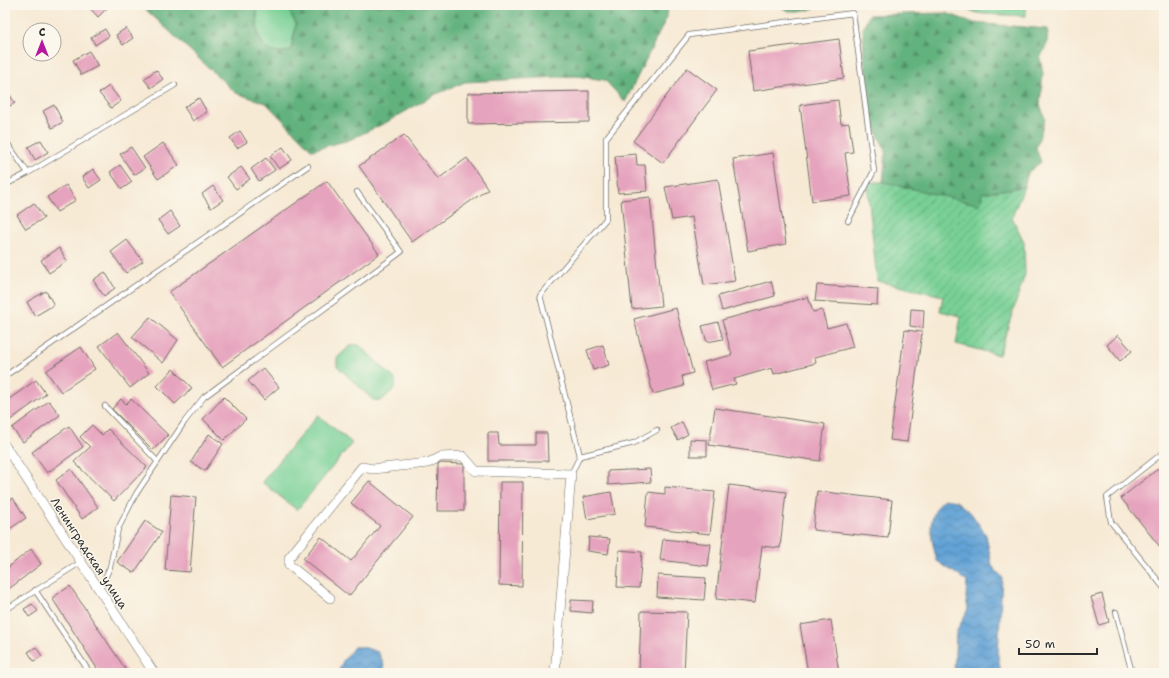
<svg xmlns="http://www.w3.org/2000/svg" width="1169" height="678" font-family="'Shantell Sans',sans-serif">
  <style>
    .grass { fill: #78d095; stroke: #527e60 }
    .forest { fill: url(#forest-firs); stroke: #466e54 }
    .garden { fill: url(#garden-furrows); stroke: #527e60 }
    .water { fill: url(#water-waves); stroke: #466680 }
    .building { fill: #e6a3bd }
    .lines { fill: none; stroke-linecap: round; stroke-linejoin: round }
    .service-casing { stroke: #726e66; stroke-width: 6 }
    .minor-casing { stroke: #726e66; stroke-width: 10 }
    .service { stroke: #fff; stroke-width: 4.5 }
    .minor { stroke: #fff; stroke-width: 9 }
    .labels { text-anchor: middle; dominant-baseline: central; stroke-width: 3; stroke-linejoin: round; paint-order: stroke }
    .street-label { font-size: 12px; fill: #2b2b2b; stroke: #fbf7ec }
  </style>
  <defs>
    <pattern id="forest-firs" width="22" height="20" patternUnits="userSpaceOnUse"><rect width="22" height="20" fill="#62b27e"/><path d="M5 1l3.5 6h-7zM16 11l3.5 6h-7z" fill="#519167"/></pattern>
    <pattern id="garden-furrows" width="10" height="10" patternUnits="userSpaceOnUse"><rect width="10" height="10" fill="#78d095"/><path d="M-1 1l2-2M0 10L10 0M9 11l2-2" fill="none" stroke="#63a97a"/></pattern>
    <pattern id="water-waves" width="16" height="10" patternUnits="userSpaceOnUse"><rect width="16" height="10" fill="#62a2d5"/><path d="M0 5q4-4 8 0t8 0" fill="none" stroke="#5184ad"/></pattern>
  </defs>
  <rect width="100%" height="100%" fill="#fbf7ec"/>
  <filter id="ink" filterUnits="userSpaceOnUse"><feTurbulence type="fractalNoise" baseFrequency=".025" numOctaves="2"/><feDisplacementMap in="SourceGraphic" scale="8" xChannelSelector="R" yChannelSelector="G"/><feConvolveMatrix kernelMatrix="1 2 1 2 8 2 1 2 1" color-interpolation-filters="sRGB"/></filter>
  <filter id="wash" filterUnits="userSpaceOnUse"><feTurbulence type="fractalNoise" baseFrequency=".012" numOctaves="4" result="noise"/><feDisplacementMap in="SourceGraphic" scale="16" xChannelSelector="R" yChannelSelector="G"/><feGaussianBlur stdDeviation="0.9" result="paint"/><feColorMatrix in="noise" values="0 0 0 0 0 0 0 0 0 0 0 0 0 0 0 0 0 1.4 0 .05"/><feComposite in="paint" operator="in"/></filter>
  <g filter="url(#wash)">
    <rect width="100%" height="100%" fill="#f7ead5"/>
    <!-- grass -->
    <g class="grass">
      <path d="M258 5 287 6 296 24 291 50C259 62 254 30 258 5Z"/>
      <polygon points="913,5 1026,5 1026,16 982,14 952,6 914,7"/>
      <polygon points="351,345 359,345 395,379 395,388 381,401 373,400 337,366 337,358"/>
      <polygon points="318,415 352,443 297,510 262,482"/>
    </g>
    <!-- forest -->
    <g class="forest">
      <path d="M141 5H258C254 29 259 62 291 50L296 24 286 5H668L667 17 625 102 605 80 576 76 465 82 434 95 387 122 349 140 312 150 266 103 236 93Z"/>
      <path d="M777 5H823C804 11 795 17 777 5Z"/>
      <polygon points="946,13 974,23 1048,29 1047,44 1040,58 1043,73 1040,104 1045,119 1036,148 1041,162 1028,172 1024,187 982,193 980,205 883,182 886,151 879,137 867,107 867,75 864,60 863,28 869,15"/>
    </g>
    <!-- garden -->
    <polygon class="garden" points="867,182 883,182 980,205 982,193 1024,187 1012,217 1024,242 1025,274 999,355 956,344 961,316 940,311 943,296 877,281"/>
    <!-- water -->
    <g class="water">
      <path d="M944 499 956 501 971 513 986 535 992 566 1002 577 998 656 1001 673H954L956 633 968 609 966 598 967 581 937 561C931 537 925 518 944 499Z"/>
      <polygon points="354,647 363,647 378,652 383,662 385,673 338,673 343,661"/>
    </g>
    <g id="blocks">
      <!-- building -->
      <g class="building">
        <polygon points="87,5 105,5 107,8 98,17"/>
        <polygon points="126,28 133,38 123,45 116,35"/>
        <polygon points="105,29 109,36 95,45 91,37"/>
        <polygon points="839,39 844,78 753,91 748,51"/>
        <polygon points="89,51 98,66 81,75 73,60"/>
        <polygon points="687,68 717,90 663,163 633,141"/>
        <polygon points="156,70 163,79 151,88 144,79"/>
        <polygon points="109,86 121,101 111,108 99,93"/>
        <polygon points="6,89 15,103 6,108 5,90"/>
        <polygon points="589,91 589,122 468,124 468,93"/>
        <polygon points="199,98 207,112 193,121 184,107"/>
        <polygon points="838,100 841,124 849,123 853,152 845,153 851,196 812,201 800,105"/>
        <polygon points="54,105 63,122 52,128 43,111"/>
        <polygon points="240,131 247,142 237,148 230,138"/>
        <polygon points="404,135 438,179 467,158 488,189 412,242 359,166"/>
        <polygon points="41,140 48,152 35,160 28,147"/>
        <polygon points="163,143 179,165 158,179 143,157"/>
        <polygon points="131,147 145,168 134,175 120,154"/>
        <polygon points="283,147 292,160 279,169 270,156"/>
        <polygon points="773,153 786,244 748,251 733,159"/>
        <polygon points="636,154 637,165 645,165 647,191 618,193 615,156"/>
        <polygon points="266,158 275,170 259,181 251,169"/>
        <polygon points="120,165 132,182 122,189 110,172"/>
        <polygon points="241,167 250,179 236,189 227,177"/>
        <polygon points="93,169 101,180 89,188 82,177"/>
        <polygon points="718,179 735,281 704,285 692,217 672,220 665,187"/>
        <polygon points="327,181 379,254 222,367 169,292"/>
        <polygon points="66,185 76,200 57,212 47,197"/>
        <polygon points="213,186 223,200 211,208 202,194"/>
        <polygon points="650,197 661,306 632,309 621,200"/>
        <polygon points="34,203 44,218 26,229 17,215"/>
        <polygon points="170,211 180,226 168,234 158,220"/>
        <polygon points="127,240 143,261 126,273 111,252"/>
        <polygon points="59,248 67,261 49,273 41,260"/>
        <polygon points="105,272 115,288 104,296 93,280"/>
        <polygon points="771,281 775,296 722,311 718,296"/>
        <polygon points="817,285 878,289 877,305 815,301"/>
        <polygon points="46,291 54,305 35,316 27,302"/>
        <polygon points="808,297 813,312 822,310 827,328 846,323 853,347 815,357 816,363 774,374 772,368 734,379 736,384 712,390 704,362 732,355 722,320"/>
        <polygon points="676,308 693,373 682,376 684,386 653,394 634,319"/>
        <polygon points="911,309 924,310 923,328 910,326"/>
        <polygon points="150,317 178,340 163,363 132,337"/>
        <polygon points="718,322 723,339 707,342 702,326"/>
        <polygon points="905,330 922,332 907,442 890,440"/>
        <polygon points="118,332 149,373 130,388 99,346"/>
        <polygon points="1118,335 1132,351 1120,361 1107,345"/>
        <polygon points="603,345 609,365 593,370 587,350"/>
        <polygon points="81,347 95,369 61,392 46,371"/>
        <polygon points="263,368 279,387 264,400 248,381"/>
        <polygon points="173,369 192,388 175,404 157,386"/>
        <polygon points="36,380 46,394 9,421 5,416 5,402"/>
        <polygon points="224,397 246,419 224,440 203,419"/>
        <polygon points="121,399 126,404 131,399 168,435 153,450 112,409"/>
        <polygon points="49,401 60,415 23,442 12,428"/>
        <polygon points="715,408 825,424 820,461 709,445"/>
        <polygon points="682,422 688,434 678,440 671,428"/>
        <polygon points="92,425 102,435 108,429 147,467 114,501 74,462 90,447 80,437"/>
        <polygon points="69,426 83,447 47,473 32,452"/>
        <polygon points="488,433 498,433 499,445 536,445 536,433 547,433 548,461 488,461"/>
        <polygon points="209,434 223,444 205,471 191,462"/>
        <polygon points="690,439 707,440 707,456 690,456"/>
        <polygon points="438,463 464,464 464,511 437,511"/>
        <polygon points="1164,464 1164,552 1121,498"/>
        <polygon points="71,469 98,507 82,519 56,480"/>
        <polygon points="650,469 651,482 608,485 608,471"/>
        <polygon points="369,481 413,517 349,596 303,559 321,537 351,561 380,526 351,503"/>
        <polygon points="500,482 523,482 522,586 499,585"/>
        <polygon points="729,485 786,492 780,548 762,546 755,603 716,599"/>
        <polygon points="665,487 715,492 710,534 645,527 648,492 665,494"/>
        <polygon points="817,491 892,500 888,538 813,530"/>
        <polygon points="611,492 615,514 587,519 583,497"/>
        <polygon points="171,495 196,497 190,572 165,570"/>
        <polygon points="13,498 26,518 5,532 5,504"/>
        <polygon points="145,521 162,532 134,573 117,562"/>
        <polygon points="589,537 610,539 608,554 588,551"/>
        <polygon points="663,539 711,544 708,566 660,560"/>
        <polygon points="31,549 41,564 5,592 5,570"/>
        <polygon points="619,550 642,552 639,588 617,587"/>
        <polygon points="658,575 706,578 704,600 657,597"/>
        <polygon points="70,586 128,673 100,673 52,598"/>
        <polygon points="1102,594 1109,622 1099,625 1091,597"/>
        <polygon points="571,600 593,601 592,613 571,611"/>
        <polygon points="32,604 38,611 29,617 24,609"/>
        <polygon points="641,611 687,612 684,673 639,673"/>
        <polygon points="831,620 839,673 808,673 800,625"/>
        <polygon points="36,647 42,656 34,661 28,652"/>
      </g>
    </g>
  </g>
  <g filter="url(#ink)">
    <use href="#blocks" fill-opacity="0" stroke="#726e66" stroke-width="1"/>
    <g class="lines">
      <defs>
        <g id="service">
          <polyline points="5,140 28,173"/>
          <polyline points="5,185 28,173 175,85"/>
          <polyline points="5,376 308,166"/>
          <polyline points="105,406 157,461"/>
          <polyline points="1164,452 1107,497 1111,522 1164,588"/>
          <polyline points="580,456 540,295 606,219 606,138 689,35 853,13 874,171 848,221"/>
          <polyline points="571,474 580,456 634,443 657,430"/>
          <polyline points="100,589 110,567 118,529 136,494 185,421 204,397 401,252 357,192"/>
          <polyline points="35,590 90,673"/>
          <polyline points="5,610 81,562"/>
          <polyline points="1116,612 1132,673"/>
        </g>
        <g id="minor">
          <polyline points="5,446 154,673"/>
          <polyline points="330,598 289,565 289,558 362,467 373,469 428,463 440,457 463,456 476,471 571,474 555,673"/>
        </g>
      </defs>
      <!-- service casing -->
      <use href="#service" class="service-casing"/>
      <!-- minor casing -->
      <use href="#minor" class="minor-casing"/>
      <!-- service -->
      <use href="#service" class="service"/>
      <!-- minor -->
      <use href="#minor" class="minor"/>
    </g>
  </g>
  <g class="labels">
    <!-- street labels -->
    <g class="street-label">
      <text transform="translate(89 553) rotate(57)">Ленинградская улица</text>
    </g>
  </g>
  <!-- margin -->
  <rect width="1169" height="678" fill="none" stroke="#fbf7ec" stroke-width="20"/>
  <!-- north arrow -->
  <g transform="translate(42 42)"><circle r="19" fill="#fbf7ec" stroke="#a8a59f"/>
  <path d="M0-3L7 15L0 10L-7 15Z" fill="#b5179e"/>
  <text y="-6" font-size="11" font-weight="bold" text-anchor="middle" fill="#2b2b2b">С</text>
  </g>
  <!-- scale -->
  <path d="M1019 648v6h78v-6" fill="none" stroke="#2b2b2b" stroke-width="2"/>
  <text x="1025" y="648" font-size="12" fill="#2b2b2b" stroke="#fbf7ec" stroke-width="3" paint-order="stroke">50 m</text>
</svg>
